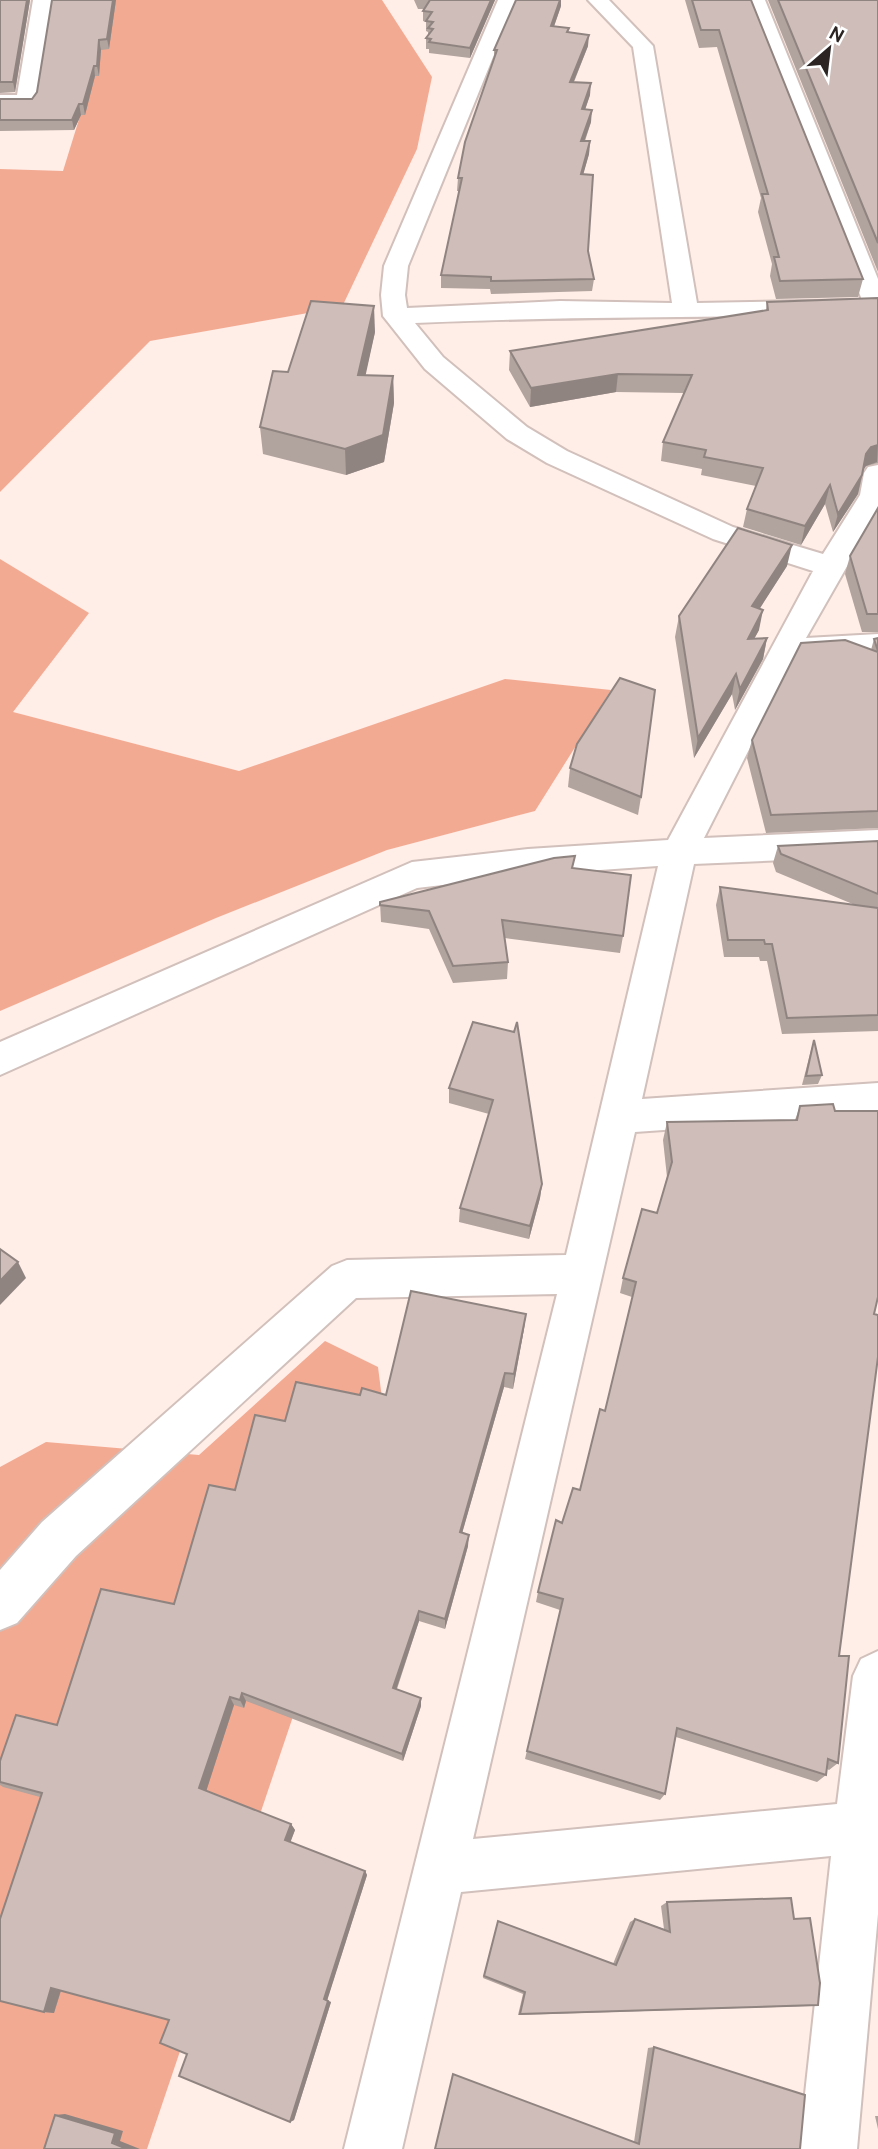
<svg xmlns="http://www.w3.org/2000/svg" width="878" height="2149" font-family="Cabin,sans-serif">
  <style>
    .forest { fill: #f3aa92 }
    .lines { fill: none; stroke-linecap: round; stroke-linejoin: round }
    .minor-casing { stroke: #d1c0bb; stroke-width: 4 }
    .minor { fill: #fff; fill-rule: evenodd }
    .wall { fill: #b1a39e }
    .shaded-wall { fill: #908481 }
    .building { fill: #cebdb8; stroke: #908481; stroke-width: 2 }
  </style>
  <rect width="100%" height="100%" fill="#ffede7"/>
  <!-- forest -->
  <g class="forest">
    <polygon points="116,0 382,0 432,77 417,149 342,307 150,341 0,492 0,169 63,171"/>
    <polygon points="0,559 89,613 13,712 239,771 505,679 611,690 535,811 387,850 216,918 0,1011"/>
    <polygon points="325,1341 378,1367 387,1438 147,2149 0,2149 0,1467 46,1442 199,1455"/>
  </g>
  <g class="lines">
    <defs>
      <g id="minor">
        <polygon points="33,0 53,0 37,102 34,107 0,107 0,95 17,95"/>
        <path d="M498 0H520L513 8 408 266 405 295 407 308 560 301 672 303 633 47 588 0H609L653 46 697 303 862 300 745 0H765L878 279V314C723 318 569 316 415 323L443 357 527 427 567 451 733 527 823 554 860 495 864 473 868 467 878 465V512L806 638 878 634V654L808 658 797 655 704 838 878 830V856L694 864 642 1099 878 1083V1115L635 1132 473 1839 837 1804 853 1676 861 1659 878 1651V1914L857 2149H799L831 1856 461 1892 402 2149H344L557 1294 356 1298 76 1556 17 1623 0 1630V1570L42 1522 332 1266 347 1260 566 1255 658 866 528 875 417 888 0 1075V1042L412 862 528 849 668 840 813 571 713 539 547 463 507 439 425 369 387 321 383 316 381 295 384 266Z"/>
      </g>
    </defs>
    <!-- minor casing -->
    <use href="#minor" class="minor-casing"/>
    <!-- minor -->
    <use href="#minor" class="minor"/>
  </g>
  <!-- wall -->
  <g class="wall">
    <polygon points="0,0 30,0 15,92 0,93"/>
    <polygon points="52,0 116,0 109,49 101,50 99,76 95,76 85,115 81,115 74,130 0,131 0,99 32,99 37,92"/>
    <polygon points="414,0 495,0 470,58 429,53 429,49 426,49 426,38 428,35 428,32 426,31 426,22 423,21 423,11 424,9 418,9"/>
    <polygon points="685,0 751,0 863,279 858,297 776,299 770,276 772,264 758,212 761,198 717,47 699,48"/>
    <polygon points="768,0 878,0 878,272"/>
    <polygon points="561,6 554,26 569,33 588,46 574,82 590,95 585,110 591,122 585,141 590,141 589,154 583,174 588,251 594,279 592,291 491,294 490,289 441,288 441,275 459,191 457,191 458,178 494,59 494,50"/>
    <polygon points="878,298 878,463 866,466 864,469 858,494 833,532 825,504 801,545 743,527 747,509 756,486 701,475 702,469 661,461 663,442 684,393 616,392 530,407 509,370 510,351 766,310 767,302"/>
    <polygon points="375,332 365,375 393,376 394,403 384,462 346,475 263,454 260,427 288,372"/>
    <polygon points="878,508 878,632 862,632 845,574 850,556"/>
    <polygon points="787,566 759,609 759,630 754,639 767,638 763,659 735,710 732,694 694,758 675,637 679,616"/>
    <polygon points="878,638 878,828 766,833 747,758 752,740 871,650 874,639"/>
    <polygon points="570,768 641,797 638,815 568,787"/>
    <polygon points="878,841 878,1031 782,1034 767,961 760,961 759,957 724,957 716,905 720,887 855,905 776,872 773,863 778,846"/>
    <polygon points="574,868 623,936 620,953 505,938 508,962 507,979 453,983 429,929 381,922 380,902"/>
    <polygon points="473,1022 542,1184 540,1198 529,1239 459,1222 460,1208 489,1114 449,1103 449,1088"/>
    <polygon points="814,1040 822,1075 818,1084 802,1085 811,1050"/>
    <polygon points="800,1106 874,1314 839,1656 838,1763 829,1770 827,1769 826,1775 817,1782 676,1737 665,1794 660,1800 525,1759 560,1610 536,1602 538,1592 562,1523 580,1490 605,1411 632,1297 620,1293 623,1278 657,1213 667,1177 663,1140 667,1122 795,1120"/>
    <polygon points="526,1314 524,1329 513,1389 504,1387 462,1533 468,1546 445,1629 419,1621 397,1689 421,1706 403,1761 246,1701 244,1708 234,1705 206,1791 291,1824 295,1830 290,1842 365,1871 367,1875 327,2000 331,2002 294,2120 290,2122 187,2054 169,2020 61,1991 54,2013 44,2012 40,1797 3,1787 0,1785 0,1761 57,1725 174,1604 235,1490 285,1421 360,1395 386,1395"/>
    <polygon points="667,1902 794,1919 818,2005 808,2006 518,2015 523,1994 483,1978 497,1924 613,1964 630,1922 635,1919 664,1929 661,1906"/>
    <polygon points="654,2047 800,2149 435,2149 634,2142 648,2048"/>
    <polygon points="875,2116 878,2116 878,2129"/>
  </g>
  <!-- shaded-wall -->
  <g class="shaded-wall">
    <polygon points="27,0 30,0 15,92 13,82"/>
    <polygon points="113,0 116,0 109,49 107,39"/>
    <polygon points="491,0 495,0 470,58 470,48"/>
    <polygon points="560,0 561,0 561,6 550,38 551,26"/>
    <polygon points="589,35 588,46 569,93 570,82"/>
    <polygon points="99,40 101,50 99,76 97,66"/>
    <polygon points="94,66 95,76 85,115 83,104"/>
    <polygon points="591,83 590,95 581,121 582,109"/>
    <polygon points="79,104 81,115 74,130 72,120"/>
    <polygon points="592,110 591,122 580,153 581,141"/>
    <polygon points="590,141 589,154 580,186 581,174"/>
    <polygon points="374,306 375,332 360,401 358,375"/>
    <polygon points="618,374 616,392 530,407 531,388"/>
    <polygon points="393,376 394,403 384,462 346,475 345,449"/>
    <polygon points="878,445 877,462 866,466 861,473 866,454 871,447"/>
    <polygon points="862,475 858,494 833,532 838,514"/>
    <polygon points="830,485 825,504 801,545 805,526"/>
    <polygon points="792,545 787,566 748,627 752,606"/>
    <polygon points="763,610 759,630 743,659 748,639"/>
    <polygon points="767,638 763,659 735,710 740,689"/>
    <polygon points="736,674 732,694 694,758 698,738"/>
    <polygon points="542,1184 540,1198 529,1239 530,1226"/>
    <polygon points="18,1262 26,1278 0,1305 0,1281"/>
    <polygon points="526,1314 524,1329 513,1389 514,1374"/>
    <polygon points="505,1373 504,1387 459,1544 460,1532"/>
    <polygon points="469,1535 468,1546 445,1629 445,1619"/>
    <polygon points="419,1611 419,1621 394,1696 393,1688"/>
    <polygon points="242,1693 246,1701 244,1708 240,1700"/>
    <polygon points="230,1697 234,1705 205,1795 199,1788"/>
    <polygon points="421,1698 421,1706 403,1761 402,1754"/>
    <polygon points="291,1824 295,1830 289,1846 285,1840"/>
    <polygon points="365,1871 367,1875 327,2001 324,1999"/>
    <polygon points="51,1988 61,1990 54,2013 44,2012"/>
    <polygon points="328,2001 331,2002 294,2120 290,2122"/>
    <polygon points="65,2114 123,2131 120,2141 140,2149 127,2149 55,2115"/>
  </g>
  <!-- building -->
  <g class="building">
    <polygon points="0,0 27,0 13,82 0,82"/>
    <polygon points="52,0 113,0 107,39 99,40 97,66 94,66 83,104 79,104 72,120 0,120 0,99 32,99 37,92"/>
    <polygon points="430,0 491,0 470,48 429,42 431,39 426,38 433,29 428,28 433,22 426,21 432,12 423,11"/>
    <polygon points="516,0 560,0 551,26 569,28 567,32 589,35 570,82 591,83 582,109 592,110 581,141 590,141 581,174 593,175 588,251 594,279 491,281 491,277 441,275 462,178 458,178 465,142 497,50 494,50"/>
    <polygon points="692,0 751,0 863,279 780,281 774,257 779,257 762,194 768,194 719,30 701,30"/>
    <polygon points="778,0 878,0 878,243"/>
    <polygon points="878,298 878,445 871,447 866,454 862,475 838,514 830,485 805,526 747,509 763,468 704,457 706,450 663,442 692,375 618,374 531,388 510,351 768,310 767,302"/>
    <polygon points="311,301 374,306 358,375 393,376 383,435 345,449 260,427 273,371 288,372"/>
    <polygon points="878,508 878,614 867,614 850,556"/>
    <polygon points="738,528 792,545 752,606 763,610 748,639 767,638 740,689 736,674 698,738 679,616"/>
    <polygon points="878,638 878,651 874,639"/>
    <polygon points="845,640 878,652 878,811 771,815 752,740 801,643"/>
    <polygon points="620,678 655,690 641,797 570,768 577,744"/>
    <polygon points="878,841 878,894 781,854 778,846"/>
    <polygon points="575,856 572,868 631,875 623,936 502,920 508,962 453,966 429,911 380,905 380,902 554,858"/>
    <polygon points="720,887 878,908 878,1015 787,1018 772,944 765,944 764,940 728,940"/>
    <polygon points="473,1022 514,1032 517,1022 542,1184 530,1226 460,1208 493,1100 449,1088"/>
    <polygon points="814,1040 822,1075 806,1076"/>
    <polygon points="833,1104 835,1111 878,1111 878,1297 874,1314 878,1315 878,1357 839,1656 849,1656 838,1763 828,1759 826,1775 677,1728 665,1794 527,1751 563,1599 538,1592 556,1520 562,1523 573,1488 580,1490 600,1409 605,1411 636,1282 623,1278 642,1209 657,1213 672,1162 667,1122 797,1120 800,1106"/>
    <polygon points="0,1249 18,1262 0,1281"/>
    <polygon points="411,1291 526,1314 514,1374 505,1373 460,1532 469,1535 445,1619 419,1611 393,1688 421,1698 402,1754 242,1693 240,1700 230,1697 199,1788 291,1824 285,1840 365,1871 324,1999 328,2001 290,2122 179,2076 187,2054 160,2043 169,2020 51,1988 44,2012 0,2001 0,1919 42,1793 0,1782 0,1761 16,1715 57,1725 101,1589 174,1604 209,1485 235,1490 255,1415 285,1421 296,1382 360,1395 362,1388 386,1395"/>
    <polygon points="791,1898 794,1919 810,1918 820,1983 818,2005 520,2014 525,1992 484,1976 498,1921 616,1965 635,1919 670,1932 667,1902"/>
    <polygon points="654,2047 805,2095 800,2149 435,2149 453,2074 639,2144"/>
    <polygon points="55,2115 115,2133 112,2143 127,2149 44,2149"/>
  </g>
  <!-- north arrow -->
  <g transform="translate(829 49) rotate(28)" stroke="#ffffff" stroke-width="5" paint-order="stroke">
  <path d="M0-5L12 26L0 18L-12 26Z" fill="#2b2422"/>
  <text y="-10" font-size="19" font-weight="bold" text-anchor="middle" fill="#2b2422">N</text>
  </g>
</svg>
